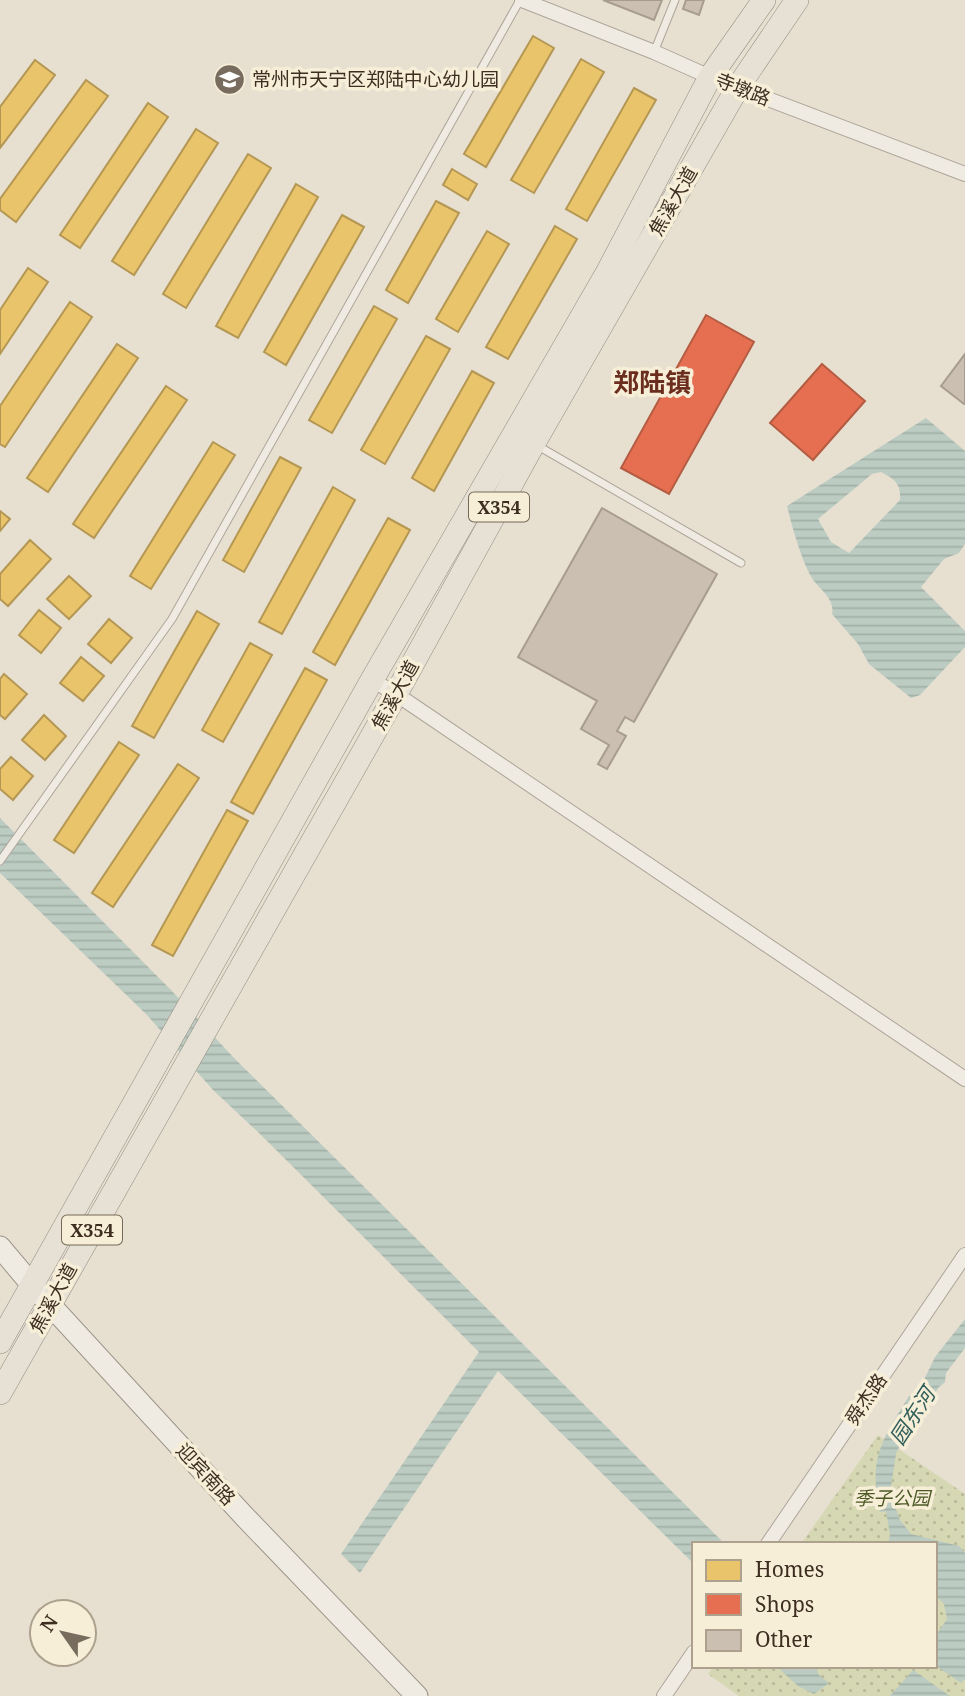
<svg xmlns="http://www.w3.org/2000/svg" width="965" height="1696" font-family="'Noto Serif','Noto Sans SC',serif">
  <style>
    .park { fill: url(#park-dots) }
    .water { fill: url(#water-rules); fill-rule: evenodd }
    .homes { fill: #e9c46a; stroke: #b59754; stroke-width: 2 }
    .shops { fill: #e76f51; stroke: #b45c42; stroke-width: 2 }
    .building { fill: #cbbfb2; stroke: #a89c90; stroke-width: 2 }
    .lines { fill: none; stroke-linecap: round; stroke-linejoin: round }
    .lane-casing { stroke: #ada599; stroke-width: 9 }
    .street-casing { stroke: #ada599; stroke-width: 16 }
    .secondary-casing { stroke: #9c958a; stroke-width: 23 }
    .primary-casing { stroke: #928b80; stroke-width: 24 }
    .lane { stroke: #efebe3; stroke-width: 7 }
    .street { stroke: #efebe3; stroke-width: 14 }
    .secondary { stroke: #efebe3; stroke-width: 21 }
    .primary { stroke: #e6e1d4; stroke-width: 23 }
    .labels { text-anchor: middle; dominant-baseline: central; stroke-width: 7; stroke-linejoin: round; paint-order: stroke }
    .shield { fill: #f7eed8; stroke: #756857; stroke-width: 2 }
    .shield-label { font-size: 18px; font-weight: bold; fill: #3d2e20 }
    .poi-label { font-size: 19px; fill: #3d2e20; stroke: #f7eed8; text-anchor: start }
    .street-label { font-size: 19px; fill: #3d2e20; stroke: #f7eed8 }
    .park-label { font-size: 19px; font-style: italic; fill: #4d5a26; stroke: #f7eed8 }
    .water-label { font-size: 21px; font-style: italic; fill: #2f5d5a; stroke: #f7eed8 }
    .district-label { font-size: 26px; font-weight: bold; fill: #6b2e1e; stroke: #f7eed8 }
  </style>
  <defs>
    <pattern id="park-dots" width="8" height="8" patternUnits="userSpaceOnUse" patternTransform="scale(1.75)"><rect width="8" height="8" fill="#d6d7b3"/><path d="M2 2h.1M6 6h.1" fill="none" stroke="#b9b99a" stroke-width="1.8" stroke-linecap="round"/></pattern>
    <pattern id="water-rules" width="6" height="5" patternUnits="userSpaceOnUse" patternTransform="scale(1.75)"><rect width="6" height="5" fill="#bcccc2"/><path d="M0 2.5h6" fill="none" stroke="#a2b0a6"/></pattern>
  </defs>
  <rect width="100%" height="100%" fill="#e7e0d1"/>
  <!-- park -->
  <polygon class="park" points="878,1435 965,1494 965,1696 739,1696 708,1674 714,1666 935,1666 935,1544 801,1544"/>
  <!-- water -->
  <g class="water">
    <path d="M926 418 965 451V544L959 553 944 559 921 587 965 631V647L920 695 911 698 869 664 858 644 832 614C835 600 822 591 814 581 802 564 792 526 787 506ZM881 472C895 479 901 484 900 500L849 553 831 542 818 519 872 474Z"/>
    <polygon points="0,818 171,990 234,1058 725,1544 694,1544 694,1564 498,1371 360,1573 341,1554 479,1352 258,1132 213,1090 146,1014 0,873"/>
    <path d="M965 1319V1348L946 1373 945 1382 938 1388 934 1396 927 1399 923 1412 903 1438 896 1454 890 1493 900 1520 911 1534 959 1546 965 1553V1679L961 1683 935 1665V1637L947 1619 944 1604 935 1595V1544H888L890 1535 886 1511 880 1512C868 1458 882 1440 909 1396L917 1394 935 1357Z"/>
    <polygon points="776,1666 815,1666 819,1675 829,1683 814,1694 798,1686"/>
    <polygon points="913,1670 950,1696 890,1696"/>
  </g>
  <!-- homes -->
  <g class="homes">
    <polygon points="533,36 554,48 486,167 464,154"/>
    <polygon points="581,59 604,72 534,193 511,180"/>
    <polygon points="35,60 55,75 0,148 0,107"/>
    <polygon points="86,80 108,96 16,222 0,210 0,199"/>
    <polygon points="634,88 656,100 587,221 566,209"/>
    <polygon points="148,103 168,117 80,248 60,235"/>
    <polygon points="196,129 218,143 134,275 112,261"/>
    <polygon points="248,154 271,168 186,308 163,294"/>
    <polygon points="452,169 477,184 468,200 443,185"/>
    <polygon points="296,184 318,197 238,338 216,326"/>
    <polygon points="436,201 459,213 408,303 386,290"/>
    <polygon points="342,215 364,227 286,365 264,352"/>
    <polygon points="555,226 577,239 508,359 486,347"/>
    <polygon points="487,231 509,244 458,332 436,319"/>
    <polygon points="28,268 48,282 0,354 0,310"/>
    <polygon points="70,302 92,317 5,447 0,444 0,406"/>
    <polygon points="374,306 397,319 332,433 309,420"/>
    <polygon points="426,336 450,349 385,464 361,450"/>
    <polygon points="117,344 138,358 48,492 27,478"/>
    <polygon points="472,371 494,383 434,491 412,478"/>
    <polygon points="166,386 187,400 94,538 73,524"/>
    <polygon points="213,442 235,455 151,589 130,576"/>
    <polygon points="280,457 301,468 244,572 223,560"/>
    <polygon points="333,487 355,500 282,634 259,622"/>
    <polygon points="0,511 10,519 0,531"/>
    <polygon points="388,518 410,530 335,665 313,652"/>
    <polygon points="30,540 51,559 8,606 0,599 0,574"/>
    <polygon points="69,576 91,596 69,619 47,599"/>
    <polygon points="39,610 61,628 41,653 19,635"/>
    <polygon points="197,611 219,624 154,738 132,726"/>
    <polygon points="109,619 132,638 111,663 88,644"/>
    <polygon points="250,643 272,655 223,742 202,730"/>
    <polygon points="81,657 104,676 83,701 60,683"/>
    <polygon points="305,668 327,680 253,814 231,802"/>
    <polygon points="4,674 27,694 5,719 0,715 0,679"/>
    <polygon points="44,715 66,736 45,760 22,740"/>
    <polygon points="119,742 139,755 74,853 54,840"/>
    <polygon points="11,757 33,776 13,800 0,789 0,769"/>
    <polygon points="178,764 199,778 113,907 92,893"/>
    <polygon points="227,810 248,821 173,956 152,945"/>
  </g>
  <!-- shops -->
  <g class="shops">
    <polygon points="706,315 754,342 669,494 621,468"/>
    <polygon points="822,364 865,401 813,460 770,423"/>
  </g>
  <!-- building -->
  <g class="building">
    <polygon points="603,0 662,0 654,20"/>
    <polygon points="686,0 704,0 699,15 683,9"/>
    <polygon points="965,354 965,403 964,404 941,386"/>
    <polygon points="602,508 717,574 634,722 625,717 617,731 626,736 607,769 598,764 609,745 581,729 597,701 518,657"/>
  </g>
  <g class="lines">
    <defs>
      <g id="lane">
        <polyline points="654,52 675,0"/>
        <polyline points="538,446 741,563"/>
        <polyline points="0,861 172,619 520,0"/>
      </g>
      <g id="street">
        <polyline points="522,0 654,52 710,77 965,174"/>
        <polyline points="372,680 396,694 965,1079"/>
        <polyline points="768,1544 965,1255"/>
        <polyline points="664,1696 694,1652"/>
      </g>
      <polyline id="secondary" points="0,1247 32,1285 244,1516 417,1696"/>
      <g id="primary">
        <polyline points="0,1342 372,680 607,273 710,77 764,0"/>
        <polyline points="0,1393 396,694 534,443 738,87 797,0"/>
      </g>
    </defs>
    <!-- lane casing -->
    <use href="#lane" class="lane-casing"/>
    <!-- street casing -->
    <use href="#street" class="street-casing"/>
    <!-- secondary casing -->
    <use href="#secondary" class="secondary-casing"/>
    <!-- primary casing -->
    <use href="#primary" class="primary-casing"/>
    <!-- lane -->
    <use href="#lane" class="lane"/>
    <!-- street -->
    <use href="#street" class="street"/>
    <!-- secondary -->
    <use href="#secondary" class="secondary"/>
    <!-- primary -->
    <use href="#primary" class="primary"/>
  </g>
  <!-- icons -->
  <defs>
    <symbol id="school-disc" viewBox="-11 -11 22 22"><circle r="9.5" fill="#786c5e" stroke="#f7eed8"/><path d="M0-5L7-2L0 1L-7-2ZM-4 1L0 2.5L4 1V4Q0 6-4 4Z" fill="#fff"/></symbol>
  </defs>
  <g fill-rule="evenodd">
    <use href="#school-disc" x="212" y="62" width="35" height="35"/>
  </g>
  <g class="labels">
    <!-- shield labels -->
    <g class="shield">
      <rect x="469" y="492.5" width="60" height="29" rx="5"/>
      <rect x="62" y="1215.5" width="60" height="29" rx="5"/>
    </g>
    <g class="shield-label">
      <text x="499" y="507">X354</text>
      <text x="92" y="1230">X354</text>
    </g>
    <!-- poi labels -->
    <g class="poi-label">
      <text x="252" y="79">常州市天宁区郑陆中心幼儿园</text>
    </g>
    <!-- street labels -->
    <g class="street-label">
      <text transform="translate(743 89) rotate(21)">寺墩路</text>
      <text transform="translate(673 201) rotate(-60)">焦溪大道</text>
      <text transform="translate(395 695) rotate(-61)">焦溪大道</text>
      <text transform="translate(53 1298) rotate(-61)">焦溪大道</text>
      <text transform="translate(866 1399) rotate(-56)">舜杰路</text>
      <text transform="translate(206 1474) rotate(47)">迎宾南路</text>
    </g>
    <!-- park labels -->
    <g class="park-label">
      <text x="892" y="1498">季子公园</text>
    </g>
    <!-- water labels -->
    <g class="water-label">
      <text transform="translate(912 1416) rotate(-57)">园东河</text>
    </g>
    <!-- district labels -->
    <g class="district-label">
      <text x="652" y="382">郑陆镇</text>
    </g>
  </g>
  <!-- legend -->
  <rect x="692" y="1542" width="245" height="126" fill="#f7eed8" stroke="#ada18e" stroke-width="2"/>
  <rect x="706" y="1560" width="35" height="21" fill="#e9c46a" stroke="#ada18e" stroke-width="2"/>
  <text x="755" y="1577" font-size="21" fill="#3d2e20">Homes</text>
  <rect x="706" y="1594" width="35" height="21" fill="#e76f51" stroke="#ada18e" stroke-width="2"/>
  <text x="755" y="1612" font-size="21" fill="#3d2e20">Shops</text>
  <rect x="706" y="1630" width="35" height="21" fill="#cbbfb2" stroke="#ada18e" stroke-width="2"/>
  <text x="755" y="1647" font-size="21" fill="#3d2e20">Other</text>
  <!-- north arrow -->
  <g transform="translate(63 1633) rotate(304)"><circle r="33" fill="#f7eed8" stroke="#ada18e" stroke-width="2"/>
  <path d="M0-5L12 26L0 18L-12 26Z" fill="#786c5e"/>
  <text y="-10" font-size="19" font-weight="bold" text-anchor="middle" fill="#3d2e20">N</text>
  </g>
</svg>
